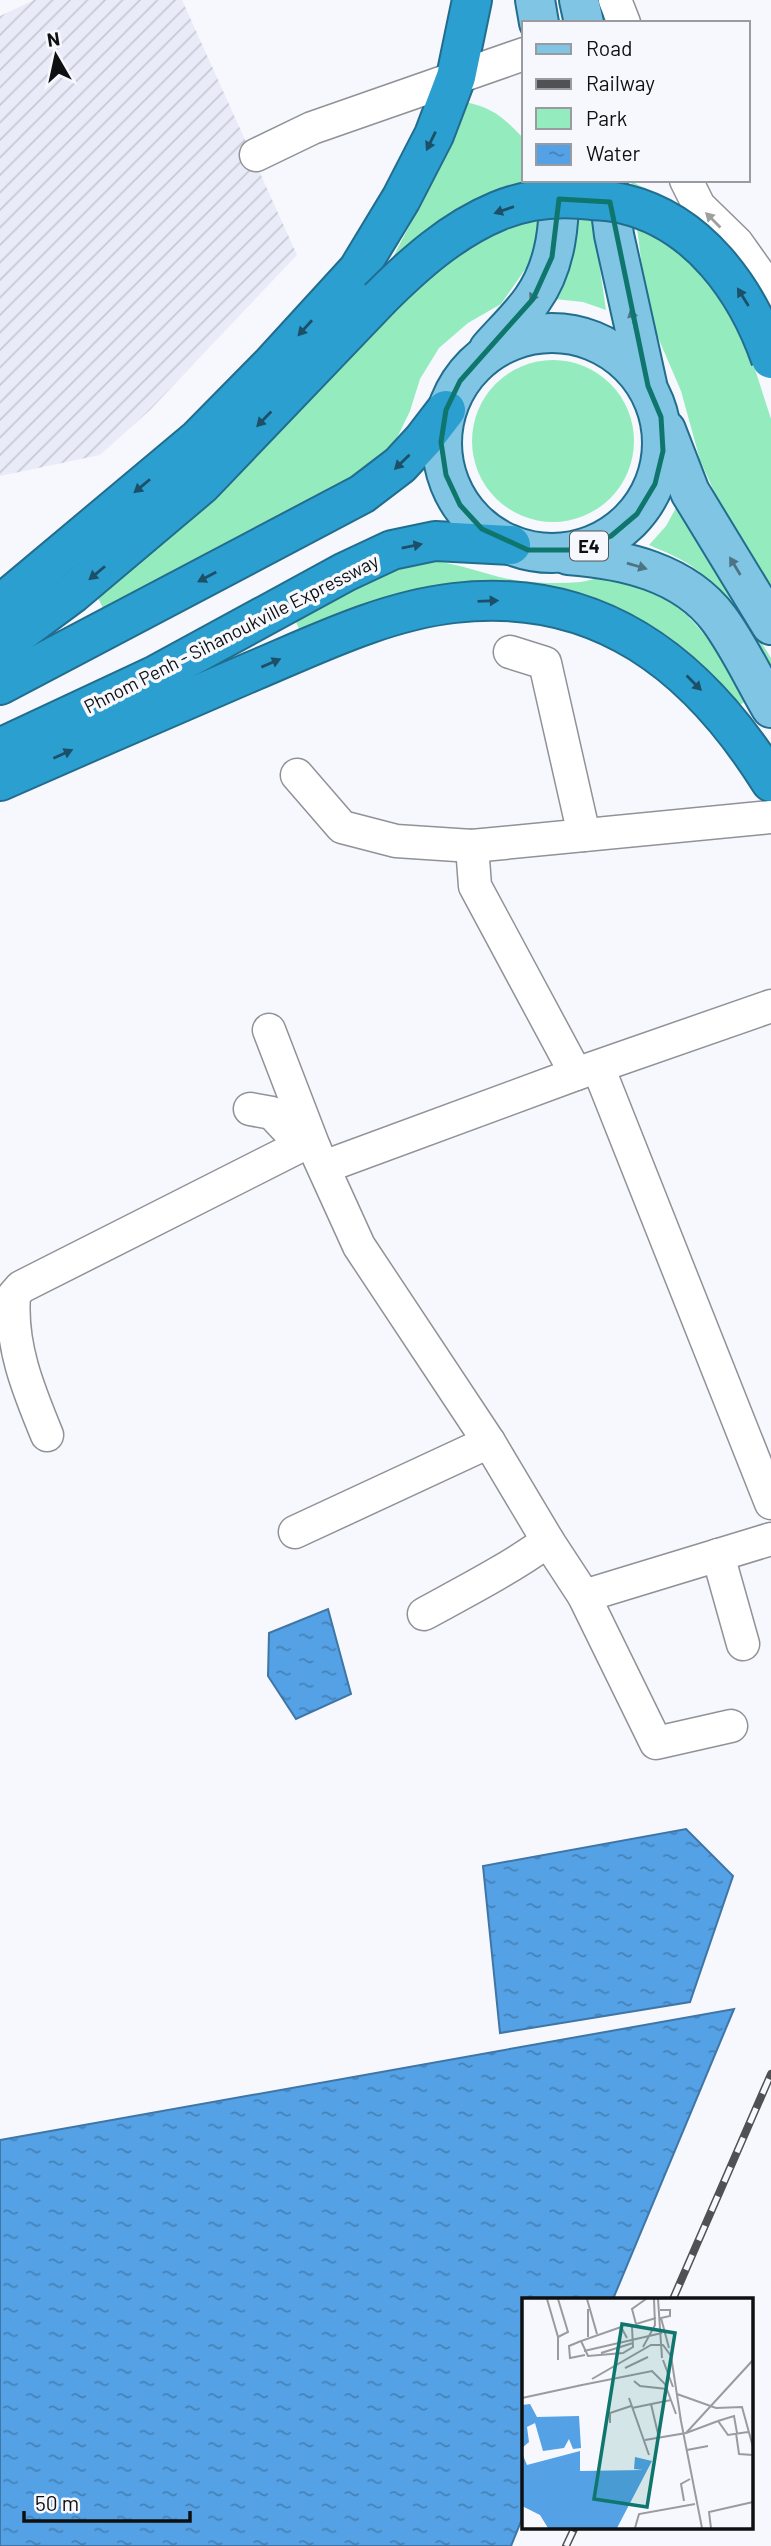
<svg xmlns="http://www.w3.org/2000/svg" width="771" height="2546" font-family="Barlow,sans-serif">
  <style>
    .industrial { fill: url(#industrial-furrows) }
    .green { fill: #94ecbe }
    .water { fill: url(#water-ripples); stroke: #3f76a6; stroke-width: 2 }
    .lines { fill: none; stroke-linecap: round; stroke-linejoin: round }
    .minor-casing { stroke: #909297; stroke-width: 35 }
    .major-casing { stroke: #226d8e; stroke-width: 42 }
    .highway-casing { stroke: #226d8e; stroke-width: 42 }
    .minor { stroke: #fff; stroke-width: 32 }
    .major { stroke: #80c5e3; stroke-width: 38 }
    .highway { stroke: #2c9fd1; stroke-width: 38 }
    .rail-casing { stroke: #4f5154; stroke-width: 8 }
    .rail { stroke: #f6f8fd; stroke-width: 5; stroke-dasharray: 16; stroke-linecap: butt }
    .highway-bridge-casing { stroke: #226d8e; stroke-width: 42; stroke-linecap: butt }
    .highway-bridge { stroke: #2c9fd1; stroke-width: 38 }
    .oneway { fill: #1c5068 }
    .oneway2 { fill: #9f9fa0 }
    .oneway3 { fill: #4d7485 }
    .marked { fill: none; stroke: #0f766e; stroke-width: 5; stroke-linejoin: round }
    .labels { text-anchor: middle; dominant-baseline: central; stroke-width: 7; stroke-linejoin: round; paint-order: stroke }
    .shield { fill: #f6f8fd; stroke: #545658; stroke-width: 2 }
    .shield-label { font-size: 18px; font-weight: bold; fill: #0f1012 }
    .street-label { font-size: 19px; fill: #0f1012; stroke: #f6f8fd }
    .inset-road { fill: none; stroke: #9a9b9f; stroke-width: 2 }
    .view { fill: #0f766e; fill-opacity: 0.15; stroke: #0f766e; stroke-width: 3.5 }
    .inset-edge { fill: none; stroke: #0f1012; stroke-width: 3.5 }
  </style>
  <defs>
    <pattern id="industrial-furrows" width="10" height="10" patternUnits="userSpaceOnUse" patternTransform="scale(1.75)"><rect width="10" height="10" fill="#e9ecf8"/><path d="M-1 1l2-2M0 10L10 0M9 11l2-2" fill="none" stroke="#c7c9d4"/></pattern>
    <pattern id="water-ripples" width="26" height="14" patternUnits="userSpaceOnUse" patternTransform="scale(1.75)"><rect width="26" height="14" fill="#54a1e5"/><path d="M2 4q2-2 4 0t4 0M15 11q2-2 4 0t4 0" fill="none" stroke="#4482b8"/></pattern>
  </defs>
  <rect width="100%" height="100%" fill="#f6f8fd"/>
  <!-- industrial -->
  <polygon class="industrial" points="34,0 182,0 297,255 150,410 100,455 0,476 0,16"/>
  <!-- green -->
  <g class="green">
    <path d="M465 102C494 108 504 118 524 139V180H540L542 217 531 261 501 304 468 323 439 348 420 379 410 411 395 442 367 470 104 610 97 596 209 496 393 257 453 143Z"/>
    <polygon points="587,180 606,310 583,302 555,299 574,253 577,219"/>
    <polygon points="631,181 685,210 755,369 771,419 771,594 717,498 700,460 681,391 648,314"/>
    <circle cx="553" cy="441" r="81"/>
    <path d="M677 506 771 658V670C750 639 727 592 697 570 683 559 665 552 649 545L666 526Z"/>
    <path d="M421 561C456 560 487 577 521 581 541 583 560 584 580 582 589 581 598 577 607 578 684 588 710 641 748 699L739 706C684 640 607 586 518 584 498 584 475 593 455 597 404 609 352 620 300 632L295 619 379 576Z"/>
  </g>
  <!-- water -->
  <g class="water">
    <polygon points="328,1609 351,1694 296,1719 268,1676 269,1633"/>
    <polygon points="686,1829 733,1876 690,2002 500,2033 483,1866"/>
    <polygon points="734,2009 613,2299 524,2299 524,2514 511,2546 0,2546 0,2140"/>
  </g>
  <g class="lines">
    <defs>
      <g id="minor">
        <polyline points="615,0 624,23"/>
        <polyline points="256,155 312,128 524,54"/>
        <polyline points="686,180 699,206 737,243 771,291"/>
        <polyline points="510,652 545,663 584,835"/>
        <polyline points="297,775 342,827 396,841 472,846 771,817"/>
        <polyline points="472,846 475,886 576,1074"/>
        <polyline points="269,1030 314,1147 359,1246 489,1442 548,1541 584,1596 656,1743 731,1726"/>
        <polyline points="598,1067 771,1503"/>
        <polyline points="250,1109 272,1113 302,1145"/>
        <polyline points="324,1167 576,1074 771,1006"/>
        <path d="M47 1435C28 1389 10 1345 14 1295L21 1287 302 1145 314 1147"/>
        <polyline points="295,1532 489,1442"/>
        <polyline points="718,1555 743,1644"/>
        <polyline points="584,1596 771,1539"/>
        <path d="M424 1614C466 1591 509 1569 548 1541"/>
      </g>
      <g id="major">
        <polyline points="535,0 539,23"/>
        <polyline points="579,0 584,23"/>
        <polyline points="607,180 614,235 647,384"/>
        <circle cx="552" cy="443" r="110"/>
        <path d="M489 349C503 333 520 317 532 300 557 265 560 222 559 180"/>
        <polyline points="666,430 690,492 771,625"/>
        <path d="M568 555C623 559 684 572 719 619 739 646 754 679 771 708"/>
      </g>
      <g id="highway">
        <polyline points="0,605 198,439 272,364 358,270 401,199 434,135 456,77 472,0"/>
        <polyline points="0,647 73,593 201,485 379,299"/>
        <polyline points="0,685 362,494 400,465 423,440 446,410"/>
        <polyline points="0,748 156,675 345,572 392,550 435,541 511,545"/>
        <path d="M0 781C84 744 169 707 253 671 317 644 384 611 454 603 599 586 698 665 771 782"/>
      </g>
    </defs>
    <!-- minor casing -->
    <use href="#minor" class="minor-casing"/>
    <!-- major casing -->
    <use href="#major" class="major-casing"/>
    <!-- highway casing -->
    <use href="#highway" class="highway-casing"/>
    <!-- minor -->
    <use href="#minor" class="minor"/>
    <!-- major -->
    <use href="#major" class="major"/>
    <!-- highway -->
    <use href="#highway" class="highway"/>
    <defs>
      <g id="rail">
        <polyline points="673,2299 771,2074"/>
        <polyline points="566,2546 575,2527"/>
      </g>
    </defs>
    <!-- rail casing -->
    <use href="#rail" class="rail-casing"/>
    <!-- rail -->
    <use href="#rail" class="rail"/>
    <defs>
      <path id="highway-bridge" d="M379 299C414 264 452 230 498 211 527 199 561 196 592 200 602 201 613 201 624 204 699 222 747 290 771 359"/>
    </defs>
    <!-- highway-bridge casing -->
    <use href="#highway-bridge" class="highway-bridge-casing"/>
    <!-- highway-bridge -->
    <use href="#highway-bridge" class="highway-bridge"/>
  </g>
  <!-- one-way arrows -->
  <defs><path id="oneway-solid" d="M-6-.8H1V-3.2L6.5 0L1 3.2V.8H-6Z" transform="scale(1.75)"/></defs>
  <g class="oneway">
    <use href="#oneway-solid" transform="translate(431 141) rotate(116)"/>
    <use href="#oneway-solid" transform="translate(504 210) rotate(161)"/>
    <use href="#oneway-solid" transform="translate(743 297) rotate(-122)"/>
    <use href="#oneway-solid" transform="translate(305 328) rotate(132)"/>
    <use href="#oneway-solid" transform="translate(264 419) rotate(134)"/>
    <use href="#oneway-solid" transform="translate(402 462) rotate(136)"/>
    <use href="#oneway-solid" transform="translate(142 486) rotate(140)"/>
    <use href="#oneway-solid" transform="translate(412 546) rotate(-11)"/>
    <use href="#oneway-solid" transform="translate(97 573) rotate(140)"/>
    <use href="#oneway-solid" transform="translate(207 577) rotate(152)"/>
    <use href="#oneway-solid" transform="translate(488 601) rotate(-2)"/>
    <use href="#oneway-solid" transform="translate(271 663) rotate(-23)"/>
    <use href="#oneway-solid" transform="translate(694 683) rotate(45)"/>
    <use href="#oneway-solid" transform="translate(63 754) rotate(-24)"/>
  </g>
  <use class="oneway2" href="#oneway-solid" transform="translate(713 220) rotate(-135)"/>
  <g class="oneway3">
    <use href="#oneway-solid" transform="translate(535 293) rotate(119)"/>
    <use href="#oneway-solid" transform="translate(633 319) rotate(-103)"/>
    <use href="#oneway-solid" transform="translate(637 566) rotate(16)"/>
    <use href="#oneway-solid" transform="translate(735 566) rotate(-121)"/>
  </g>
  <!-- marked area -->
  <path class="marked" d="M559 199 610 202 648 386 661 417 663 451 655 484 637 514 611 536 579 550H528L482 529 460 505 446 475 441 442 446 410 460 381 533 299 552 257Z"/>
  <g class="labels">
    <!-- shield labels -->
    <rect class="shield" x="570" y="531.5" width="38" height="29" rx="5"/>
    <g class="shield-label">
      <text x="589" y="546">E4</text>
    </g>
    <!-- street labels -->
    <g class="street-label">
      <text transform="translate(231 633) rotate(-27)">Phnom Penh - Sihanoukville Expressway</text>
    </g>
  </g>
  <!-- overview -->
  <g transform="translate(522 2298)">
    <rect width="231" height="231" fill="#f6f8fd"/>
    <path d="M8 106 15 119 57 118 59 150 51 151 47 141 42 150 21 153 13 125 5 129 7 144 0 150V107ZM58 153V173L121 172 112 171 113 159 130 163 95 230H26L18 217 0 208V155L5 167Z" fill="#54a1e5"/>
    <path class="inset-road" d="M25 1 36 39V62M65 1 75 36M124 1 110 11 114 26 134 20M136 1 140 60M138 12H148V18L139 20 147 50M36 39 46 34 36 1M66 39V11M105 40 99 29 59 43 66 58 101 55 111 49 110 29M59 43 47 48 48 60 63 57M121 49 133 27 132 1M62 53 140 35M79 55 111 45M141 62 151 89M103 70 126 59M70 81 129 47H141L149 58 159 123M112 83 118 88 145 91M55 88 130 73 143 86 154 116M155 96 194 110 220 109 231 149M0 100 60 87M107 100 127 157M129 106 137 140M110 110 149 102M158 118 180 230M196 123 212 118 215 135M88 125V115L109 108M164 135 196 123 206 137 226 134M214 135 217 156 231 157M123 142 164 135 231 62M165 152 186 148M162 203 159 186 168 181M113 230 117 216 173 206M189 230 187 214 231 204"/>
    <path class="view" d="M100 26 153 35 125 209 72 201Z"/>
    <rect width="231" height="231" class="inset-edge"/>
  </g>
  <!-- legend -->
  <rect x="522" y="21" width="228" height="161" fill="#f6f8fd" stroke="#9a9b9f" stroke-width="2"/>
  <rect x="536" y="44" width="35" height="10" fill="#80c5e3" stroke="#9a9b9f" stroke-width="2"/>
  <text x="586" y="56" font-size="21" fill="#0f1012">Road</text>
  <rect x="536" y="79" width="35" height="10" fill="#4f5154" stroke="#9a9b9f" stroke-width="2"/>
  <text x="586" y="91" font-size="21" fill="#0f1012">Railway</text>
  <rect x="536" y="108" width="35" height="21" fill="#94ecbe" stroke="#9a9b9f" stroke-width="2"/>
  <text x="586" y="126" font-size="21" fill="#0f1012">Park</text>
  <rect x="536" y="144" width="35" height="21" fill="url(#water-ripples)" stroke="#9a9b9f" stroke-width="2"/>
  <text x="586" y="161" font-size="21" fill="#0f1012">Water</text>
  <!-- north arrow -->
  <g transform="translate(56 56) rotate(351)" stroke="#f6f8fd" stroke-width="5" paint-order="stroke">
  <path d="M0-5L12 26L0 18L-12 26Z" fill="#0f1012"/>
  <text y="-10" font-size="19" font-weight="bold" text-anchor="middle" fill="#0f1012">N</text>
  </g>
  <!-- scale -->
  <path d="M24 2511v10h166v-10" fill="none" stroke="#0f1012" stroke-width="3.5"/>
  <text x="35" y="2511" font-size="21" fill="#0f1012" stroke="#f6f8fd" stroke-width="5" paint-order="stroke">50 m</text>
</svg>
